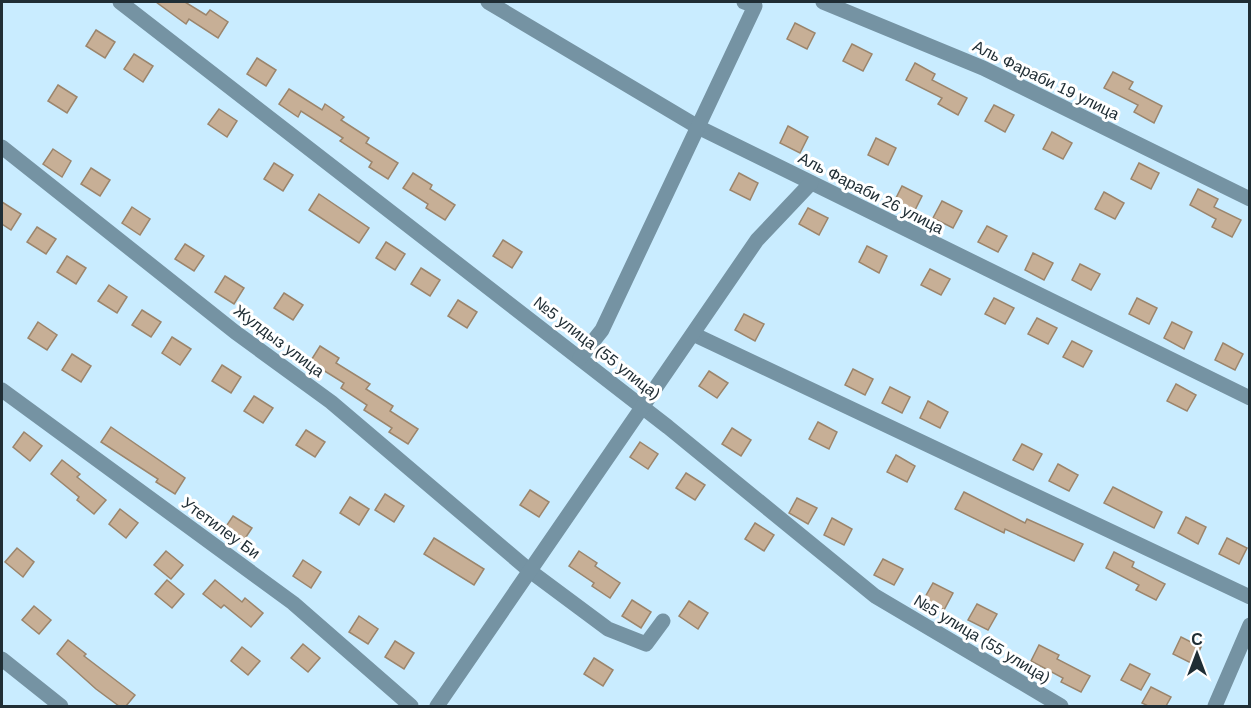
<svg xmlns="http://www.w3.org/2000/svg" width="1251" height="708" font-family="Arial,sans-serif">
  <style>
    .building { fill: #c7af96; stroke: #9b856c; stroke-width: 1.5 }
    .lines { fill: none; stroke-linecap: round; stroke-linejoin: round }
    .minor { stroke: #7593a3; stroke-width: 15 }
    .labels { text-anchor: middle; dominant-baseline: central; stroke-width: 6; stroke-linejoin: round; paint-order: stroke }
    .street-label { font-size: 16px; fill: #202e35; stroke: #fff }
  </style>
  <rect width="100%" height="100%" fill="#c9ecff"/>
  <!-- building -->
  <g class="building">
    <polygon points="156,2 185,2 206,15 210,10 228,22 218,38 189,19 186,24"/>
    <polygon points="795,23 815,33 807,49 787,39"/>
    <polygon points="96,30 115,42 105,58 86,46"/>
    <polygon points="852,44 872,54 863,71 843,61"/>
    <polygon points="134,54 153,66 143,82 124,69"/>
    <polygon points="257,58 276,70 266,86 247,74"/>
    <polygon points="915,63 935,74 932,80 967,98 958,115 938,104 942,98 906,80"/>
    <polygon points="1113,72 1133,82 1129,89 1162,106 1154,123 1134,112 1138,105 1104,88"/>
    <polygon points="58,85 77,97 67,113 48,101"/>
    <polygon points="289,89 322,110 325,104 344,117 341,120 369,138 366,143 398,163 388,179 369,167 372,162 340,141 343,138 301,111 298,117 279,104"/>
    <polygon points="994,105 1014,115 1005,132 985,121"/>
    <polygon points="219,109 237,121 227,137 208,124"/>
    <polygon points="788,126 808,137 800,153 780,143"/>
    <polygon points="1052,132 1072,143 1063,159 1043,149"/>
    <polygon points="876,138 896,148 888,165 868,155"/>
    <polygon points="53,149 71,161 62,177 43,164"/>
    <polygon points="274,163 293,175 283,191 264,179"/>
    <polygon points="1139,163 1159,173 1151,189 1131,179"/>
    <polygon points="91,168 110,180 100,196 81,184"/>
    <polygon points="413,173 432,185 430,189 455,205 445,220 426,208 428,204 403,188"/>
    <polygon points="739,173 758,183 750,200 730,190"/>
    <polygon points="902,186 922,196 914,212 894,202"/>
    <polygon points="1198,189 1218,199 1214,207 1241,220 1232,237 1212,227 1216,219 1190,205"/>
    <polygon points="1104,192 1124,203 1115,219 1095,209"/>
    <polygon points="319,194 369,228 359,243 309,210"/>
    <polygon points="942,201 962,211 953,228 933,218"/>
    <polygon points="2,202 21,214 11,230 2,224"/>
    <polygon points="132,207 150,219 140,235 122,223"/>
    <polygon points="808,208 828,218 819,235 799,224"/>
    <polygon points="987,226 1007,236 998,252 978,242"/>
    <polygon points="37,227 56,239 46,254 27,242"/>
    <polygon points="503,240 522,252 512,268 493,256"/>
    <polygon points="386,242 405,254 395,270 376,258"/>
    <polygon points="185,244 204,256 194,271 175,259"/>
    <polygon points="867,246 887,256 879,273 859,262"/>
    <polygon points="1033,253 1053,263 1044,280 1025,270"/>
    <polygon points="67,256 86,268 76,284 57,272"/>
    <polygon points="1080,264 1100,274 1091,290 1072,280"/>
    <polygon points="421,268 440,280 430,296 411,284"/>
    <polygon points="930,269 950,279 941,295 921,285"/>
    <polygon points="225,276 244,288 234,304 215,292"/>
    <polygon points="109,285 127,297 117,313 98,301"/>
    <polygon points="284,293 303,305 293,320 274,308"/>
    <polygon points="994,298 1014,308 1005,324 985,314"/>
    <polygon points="1137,298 1157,308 1149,324 1129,314"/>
    <polygon points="458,300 477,312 467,328 448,316"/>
    <polygon points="142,310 161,322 151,337 132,325"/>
    <polygon points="744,314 764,324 755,341 735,330"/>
    <polygon points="1037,318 1057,328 1048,344 1028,334"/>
    <polygon points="38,322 57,335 47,350 28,338"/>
    <polygon points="1172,322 1192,332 1184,349 1164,338"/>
    <polygon points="172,337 191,349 180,365 162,353"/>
    <polygon points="1072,341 1092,351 1083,367 1063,357"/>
    <polygon points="1223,343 1243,354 1235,370 1215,360"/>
    <polygon points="320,346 339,358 336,363 370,384 366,389 393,406 390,411 418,429 408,444 389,432 392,428 364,410 367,405 341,388 344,383 310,362"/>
    <polygon points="72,354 91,366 81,382 62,370"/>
    <polygon points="222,365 241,377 231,393 212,381"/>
    <polygon points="853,369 873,379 865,395 845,385"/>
    <polygon points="709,371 728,383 717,398 699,386"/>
    <polygon points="1176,384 1196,395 1187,411 1167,401"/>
    <polygon points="890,387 910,397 902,413 882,403"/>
    <polygon points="254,396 273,408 263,423 244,411"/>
    <polygon points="928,401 948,412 940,428 920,418"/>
    <polygon points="818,422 837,432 829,449 809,439"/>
    <polygon points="111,427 185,478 175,494 156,482 158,479 101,442"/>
    <polygon points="732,428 751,440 741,456 722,444"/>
    <polygon points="306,430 325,442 315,457 296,445"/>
    <polygon points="24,432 42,446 30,461 13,447"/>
    <polygon points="640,442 658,454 648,469 630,457"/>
    <polygon points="1022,444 1042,454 1033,470 1013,460"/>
    <polygon points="896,455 915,466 907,482 887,472"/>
    <polygon points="62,460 80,474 77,477 106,500 94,514 77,500 79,497 51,474"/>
    <polygon points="1058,464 1078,475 1069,491 1049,481"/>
    <polygon points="686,473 705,485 695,500 676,488"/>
    <polygon points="1113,487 1162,512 1154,528 1104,503"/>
    <polygon points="530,490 549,502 539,517 520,505"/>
    <polygon points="964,492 1025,523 1027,519 1083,544 1074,561 1005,529 1004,533 955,509"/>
    <polygon points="385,494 404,506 394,522 375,510"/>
    <polygon points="350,497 369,509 359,525 340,513"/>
    <polygon points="797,498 817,508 808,524 789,513"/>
    <polygon points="120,509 138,523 126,538 109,524"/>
    <polygon points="233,516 252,528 242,543 223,531"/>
    <polygon points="1186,517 1206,527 1198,544 1178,533"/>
    <polygon points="832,518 852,529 844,545 824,535"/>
    <polygon points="755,523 774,535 764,551 745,539"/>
    <polygon points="434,538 484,569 474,585 424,554"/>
    <polygon points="1227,538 1247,548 1239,564 1219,554"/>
    <polygon points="17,548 34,562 23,577 5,562"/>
    <polygon points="166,551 183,565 171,579 154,565"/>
    <polygon points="579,551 597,563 595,566 620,583 610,598 592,586 594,583 569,566"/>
    <polygon points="1114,552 1134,562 1132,567 1165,584 1156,600 1136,590 1139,585 1106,568"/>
    <polygon points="883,559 903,569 894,585 874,575"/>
    <polygon points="303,560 321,572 311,588 293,576"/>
    <polygon points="167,580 184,594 172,608 155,594"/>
    <polygon points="215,580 242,602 245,598 263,613 251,627 224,605 221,608 203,594"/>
    <polygon points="933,583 953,593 944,610 924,599"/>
    <polygon points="632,600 651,612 641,628 622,616"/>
    <polygon points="689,601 708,613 698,629 679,616"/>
    <polygon points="977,604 997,614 988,630 968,620"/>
    <polygon points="34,606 51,620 39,634 22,620"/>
    <polygon points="359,616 378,629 368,644 349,632"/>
    <polygon points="1181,637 1201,647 1193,664 1173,654"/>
    <polygon points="68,640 86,654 84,656 135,695 126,706 119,706 96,689 57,654"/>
    <polygon points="395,641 414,653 404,669 385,657"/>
    <polygon points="303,644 320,658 308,672 291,658"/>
    <polygon points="1039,645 1059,655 1057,659 1090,676 1081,692 1061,682 1063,678 1031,661"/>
    <polygon points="242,647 260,661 248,675 231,661"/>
    <polygon points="594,658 613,670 603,686 584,674"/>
    <polygon points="1130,664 1150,674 1141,690 1121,680"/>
    <polygon points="1151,687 1171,697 1166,706 1148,706 1142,703"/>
  </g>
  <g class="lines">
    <!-- minor -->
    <g class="minor">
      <polyline points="120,2 668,427 875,596 1061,706"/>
      <polyline points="488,2 698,127 1250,398"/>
      <polyline points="823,2 983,68 1250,199"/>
      <polyline points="2,147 235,332 331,402 530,571 608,629 646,644 663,621"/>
      <polyline points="693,334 1250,597"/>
      <polyline points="580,358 602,330 755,6 744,2"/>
      <polyline points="2,390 293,603 411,706"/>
      <polyline points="2,659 61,706"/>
      <polyline points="437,706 757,240 811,183"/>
      <polyline points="1215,706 1250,625"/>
    </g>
  </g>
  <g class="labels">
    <!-- street labels -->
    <g class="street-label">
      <text transform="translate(1046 80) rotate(26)">Аль Фараби 19 улица</text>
      <text transform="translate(871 193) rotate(27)">Аль Фараби 26 улица</text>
      <text transform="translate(279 341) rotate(37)">Жулдыз улица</text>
      <text transform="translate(597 348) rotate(38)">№5 улица (55 улица)</text>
      <text transform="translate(221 528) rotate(36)">Утетилеу Би</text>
      <text transform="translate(982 639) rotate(31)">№5 улица (55 улица)</text>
    </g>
  </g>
  <!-- border -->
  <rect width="1251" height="708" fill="none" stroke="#202e35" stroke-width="6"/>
  <!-- north arrow -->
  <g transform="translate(1197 654)" stroke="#ffffff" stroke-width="4.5" paint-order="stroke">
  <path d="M0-4.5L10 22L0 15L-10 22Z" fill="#202e35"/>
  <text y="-9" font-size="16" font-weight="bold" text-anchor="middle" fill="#202e35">С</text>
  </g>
</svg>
